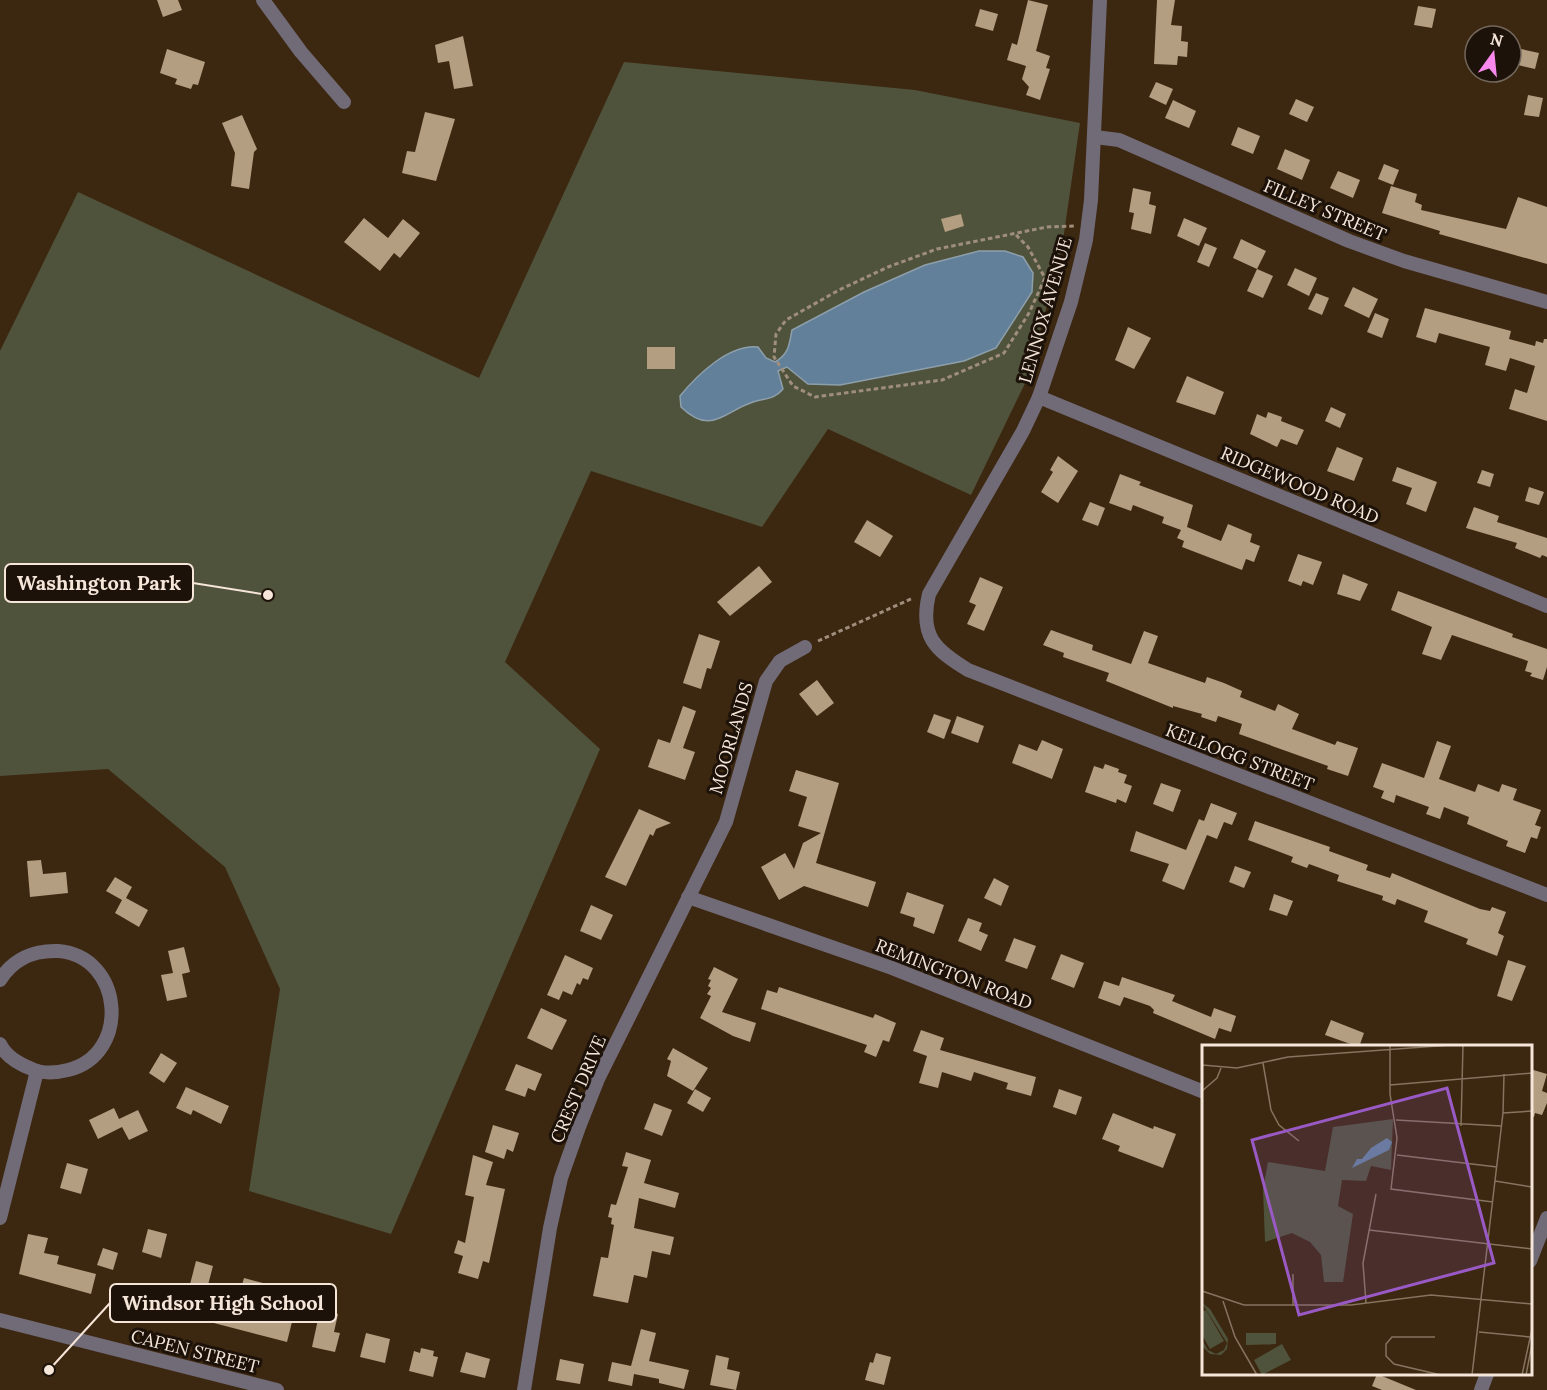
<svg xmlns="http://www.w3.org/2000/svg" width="1547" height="1390" font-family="Lora,serif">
	<rect width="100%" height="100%" fill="#3c2710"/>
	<polygon fill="#50533b" points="624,62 915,90 1080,123 1062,247 1029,375 971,495 828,429 762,527 591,471 505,662 600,749 391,1234 249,1191 280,989 225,867 108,769 0,776 0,351 78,192 479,378"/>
	<path fill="#628099" stroke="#8e9fac" stroke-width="1.5" d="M979 251H1005L1023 257 1033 273 1032 292 996 348 964 361 840 385 808 384 787 367 778 371 783 389C774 400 765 398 753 402 723 412 711 436 681 407L680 396C697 375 729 344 758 347L766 358 775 362C789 354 789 345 792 330L864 292 925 265Z"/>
	<g fill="#b39e81">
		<polygon points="157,0 178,0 182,10 163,17"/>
		<polygon points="1028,0 1048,5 1036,51 1050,56 1046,68 1050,69 1040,100 1026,95 1029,87 1022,79 1026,66 1007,60 1012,43 1017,45"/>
		<polygon points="1157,0 1175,0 1171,25 1182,26 1181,41 1188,42 1187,57 1178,56 1177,65 1154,64"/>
		<polygon points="1418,6 1436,9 1432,28 1414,25"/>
		<polygon points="980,9 998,14 993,31 975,26"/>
		<polygon points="463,36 473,86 454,89 449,61 438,63 435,45"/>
		<polygon points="167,49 205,62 198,85 193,84 191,89 175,84 177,79 160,73"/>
		<polygon points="1521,49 1539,53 1535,69 1518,65"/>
		<polygon points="1156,82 1173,89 1166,105 1149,97"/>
		<polygon points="1528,95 1543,98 1539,117 1524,115"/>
		<polygon points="1296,99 1314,107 1307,122 1289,114"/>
		<polygon points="1173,100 1196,111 1189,128 1165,118"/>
		<polygon points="425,112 455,119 436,181 402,173 407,151 415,152"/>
		<polygon points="242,115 257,149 254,152 249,189 231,186 235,153 222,123"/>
		<polygon points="1238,127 1260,136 1253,154 1231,145"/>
		<polygon points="1285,149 1310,160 1302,180 1277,169"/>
		<polygon points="1384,164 1399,170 1393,185 1378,179"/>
		<polygon points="1338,171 1360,180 1353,198 1330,188"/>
		<polygon points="1391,186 1417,194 1415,202 1422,205 1421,210 1506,229 1518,197 1547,207 1547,264 1439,234 1440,231 1382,213"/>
		<polygon points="1133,188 1151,192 1149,204 1156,206 1151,234 1131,229 1134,213 1129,212"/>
		<polygon points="961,214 964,226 945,232 941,219"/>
		<polygon points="364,218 388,238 403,219 420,233 400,258 394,253 380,271 344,242"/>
		<polygon points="1184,218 1207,228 1199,246 1177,236"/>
		<polygon points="1241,239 1266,251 1257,269 1233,258"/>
		<polygon points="1205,243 1217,248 1209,267 1197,262"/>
		<polygon points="1295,268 1317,278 1309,296 1287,285"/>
		<polygon points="1257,269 1273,276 1263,298 1247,291"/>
		<polygon points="1353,287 1378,299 1369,318 1344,306"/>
		<polygon points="1316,293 1329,298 1322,315 1308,309"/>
		<polygon points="1425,308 1511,331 1509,339 1535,346 1536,341 1543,343 1544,339 1547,339 1547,421 1509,409 1515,389 1527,393 1535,366 1510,358 1506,371 1485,365 1490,347 1439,333 1436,343 1416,337"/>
		<polygon points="1375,313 1389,319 1382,338 1367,332"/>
		<polygon points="1128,327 1151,338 1134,369 1115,360"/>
		<rect x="647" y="347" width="28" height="22"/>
		<polygon points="1187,376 1224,392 1215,415 1176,402"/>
		<polygon points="1331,407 1346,414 1340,428 1325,421"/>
		<polygon points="1268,412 1282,417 1281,421 1304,430 1297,445 1281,439 1277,447 1250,434 1257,414 1266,418"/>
		<polygon points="1337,447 1363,458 1354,481 1327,471"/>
		<polygon points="1058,456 1078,471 1058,503 1041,492 1053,472 1050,470"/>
		<polygon points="1397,467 1437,482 1426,512 1406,504 1412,488 1392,481"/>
		<polygon points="1482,470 1494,474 1490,487 1477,483"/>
		<polygon points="1120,474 1141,482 1139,485 1193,505 1187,527 1221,541 1228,524 1252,534 1250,542 1260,546 1254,562 1246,559 1242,570 1182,547 1184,541 1177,538 1181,530 1162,523 1164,517 1133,505 1131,511 1109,503"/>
		<polygon points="1529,487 1544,492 1539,505 1525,501"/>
		<polygon points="1090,502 1105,508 1098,526 1082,520"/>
		<polygon points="1474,507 1499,516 1497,522 1547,538 1547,557 1542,555 1540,558 1515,548 1517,543 1466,528"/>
		<polygon points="867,520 893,536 880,557 854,542"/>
		<polygon points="1298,554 1322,562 1313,585 1303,581 1301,586 1288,581"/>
		<polygon points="759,566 772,582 730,616 717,602"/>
		<polygon points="1343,574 1368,584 1360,601 1337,594"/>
		<polygon points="980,577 1003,587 984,631 967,624 976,605 969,602"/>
		<polygon points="1398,591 1513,634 1512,637 1547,649 1547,667 1543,680 1530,676 1532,673 1525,671 1528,661 1452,635 1441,660 1422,654 1432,627 1391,610"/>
		<polygon points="1051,630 1093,645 1092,650 1131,664 1144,631 1158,636 1148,663 1205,683 1207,677 1224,683 1242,691 1240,697 1275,711 1278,704 1299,714 1292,729 1335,745 1337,741 1358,748 1348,776 1327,769 1328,766 1239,734 1242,724 1218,716 1216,722 1201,717 1202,714 1173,706 1173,708 1106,681 1109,673 1063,657 1064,653 1043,645"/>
		<polygon points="699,634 720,641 711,669 707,668 701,689 683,683"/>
		<polygon points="817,680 834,703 817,716 799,694"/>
		<polygon points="683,706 696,711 683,748 695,752 685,780 648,767 658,739 670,743"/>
		<polygon points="934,714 951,720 944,739 927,732"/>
		<polygon points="957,716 984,726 978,743 951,733"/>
		<polygon points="1042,740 1063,749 1052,779 1012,763 1019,744 1037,751"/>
		<polygon points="1437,741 1451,746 1439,779 1475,792 1478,784 1499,792 1502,784 1517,789 1513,800 1541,810 1535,825 1541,827 1537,839 1531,837 1525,853 1506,846 1508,841 1467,824 1469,817 1444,807 1440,819 1426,814 1429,807 1396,795 1394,803 1381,798 1384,791 1373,787 1382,763 1424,778"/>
		<polygon points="1105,764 1119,769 1118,772 1127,775 1124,783 1132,786 1126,803 1117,799 1116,803 1085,792 1094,766 1103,769"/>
		<polygon points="796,770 839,783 816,863 876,882 868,907 804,886 779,900 761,867 785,853 794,869 803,843 821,833 798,826 807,797 789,791"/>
		<polygon points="1161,783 1181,790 1173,812 1153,804"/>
		<polygon points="1211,803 1237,813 1232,825 1224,822 1217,839 1207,835 1184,890 1162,881 1169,864 1130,851 1136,831 1186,850 1199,819 1204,821"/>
		<polygon points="639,809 671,823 656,829 653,836 650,834 626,886 605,877"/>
		<polygon points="1255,821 1330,847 1329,851 1368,865 1366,870 1390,878 1392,873 1480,909 1490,911 1492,907 1506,912 1498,933 1504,936 1497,956 1466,944 1468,939 1424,922 1428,911 1397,899 1395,905 1382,900 1383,896 1337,881 1339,875 1309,864 1307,868 1291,862 1293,857 1248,840"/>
		<polygon points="41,860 43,874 66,872 68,893 30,897 27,861"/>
		<polygon points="1235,866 1251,872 1244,888 1229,882"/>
		<polygon points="115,877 132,887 126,898 148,910 139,927 115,913 122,900 106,891"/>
		<polygon points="994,878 1009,886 1001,906 984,898"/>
		<polygon points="907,892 944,905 934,934 913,926 915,918 900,913"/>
		<polygon points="1274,894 1293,901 1287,916 1269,910"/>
		<polygon points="591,905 613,915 601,940 580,931"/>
		<polygon points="968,918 982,923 979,931 988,935 981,951 958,941"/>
		<polygon points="1014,938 1036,946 1027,969 1005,961"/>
		<polygon points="184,947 190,972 182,974 187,997 167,1001 161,975 173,973 168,951"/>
		<polygon points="1061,954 1084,963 1074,988 1051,979"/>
		<polygon points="565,955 593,968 588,980 583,978 580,985 577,983 572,995 563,991 559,1000 547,995"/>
		<polygon points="1508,960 1526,966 1512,1001 1497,996"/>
		<polygon points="714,967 738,979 722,1012 756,1023 750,1042 733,1036 700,1018 711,996 707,994 711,988 708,986 711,980 708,979"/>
		<polygon points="1122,977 1175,995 1172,1001 1211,1017 1214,1008 1236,1016 1231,1032 1219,1028 1215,1039 1153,1013 1154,1010 1150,1006 1124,997 1120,1006 1098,998 1104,981 1119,986"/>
		<polygon points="779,987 873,1018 875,1014 896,1023 889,1042 883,1040 876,1057 864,1052 867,1045 761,1009 767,990 777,993"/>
		<polygon points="541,1008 567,1020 552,1050 527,1038"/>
		<polygon points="1331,1020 1364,1033 1359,1047 1325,1035"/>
		<polygon points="921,1030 944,1038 940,1050 1036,1077 1031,1096 1006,1089 1008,1083 974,1072 971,1081 942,1072 938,1088 919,1083 927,1056 913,1051"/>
		<polygon points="673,1048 708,1068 693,1091 667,1076 671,1061 667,1059"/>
		<polygon points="161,1053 177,1063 164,1083 149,1073"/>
		<polygon points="516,1064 542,1074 535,1091 528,1088 525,1097 505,1090"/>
		<polygon points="1530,1069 1547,1074 1542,1091 1547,1093 1547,1103 1542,1115 1535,1113 1534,1117 1530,1117"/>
		<polygon points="186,1087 229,1106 221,1124 193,1110 191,1115 176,1108"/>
		<polygon points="695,1089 711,1098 703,1112 687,1103"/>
		<polygon points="1059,1089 1082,1097 1076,1115 1053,1107"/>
		<polygon points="654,1103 672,1110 662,1136 644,1129"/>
		<polygon points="114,1108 119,1119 138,1110 148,1131 129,1140 122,1127 98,1139 89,1120"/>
		<polygon points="1113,1113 1153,1129 1154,1126 1176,1134 1163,1168 1118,1151 1120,1146 1102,1139"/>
		<polygon points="493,1125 519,1133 513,1152 507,1149 504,1159 485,1152"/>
		<polygon points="626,1152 651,1160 644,1183 679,1193 675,1208 639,1198 634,1228 674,1237 670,1255 652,1251 647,1278 634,1275 628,1303 593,1296 601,1257 608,1258 614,1225 611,1224 612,1218 608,1217 611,1204 616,1205 628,1167 622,1166"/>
		<polygon points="473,1155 493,1162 486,1185 505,1189 489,1263 483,1261 478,1279 458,1273 463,1256 454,1253 458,1240 465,1243 474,1197 465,1195"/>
		<polygon points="67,1163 88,1169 81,1194 60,1188"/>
		<polygon points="148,1229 167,1234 161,1258 142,1252"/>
		<polygon points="28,1234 48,1238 44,1253 59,1256 57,1264 96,1274 91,1294 19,1274"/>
		<polygon points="103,1248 118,1253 113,1270 97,1265"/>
		<polygon points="196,1261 213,1266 204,1300 235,1309 244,1278 263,1283 254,1312 292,1322 287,1342 164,1310 169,1291 187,1296"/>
		<polygon points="320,1310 338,1314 334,1332 340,1333 335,1352 312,1347"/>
		<polygon points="641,1329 656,1333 649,1361 689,1370 684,1389 659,1383 659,1379 634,1374 632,1386 608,1381 612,1362 631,1366"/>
		<polygon points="366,1333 390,1339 385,1363 360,1357"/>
		<polygon points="421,1348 434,1351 433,1356 438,1357 433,1377 409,1371 414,1351 420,1353"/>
		<polygon points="466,1352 490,1359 485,1378 460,1372"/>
		<polygon points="876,1353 891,1357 884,1385 865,1380 870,1362 873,1363"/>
		<polygon points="716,1355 729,1358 727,1369 740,1372 736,1390 710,1385"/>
		<polygon points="560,1359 584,1364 580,1384 556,1380"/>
		<polygon points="1377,1374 1416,1390 1382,1390 1372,1386"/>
	</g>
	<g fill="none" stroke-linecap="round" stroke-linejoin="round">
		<g stroke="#a08e7d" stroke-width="3" stroke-dasharray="4.5 3" stroke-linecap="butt">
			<polyline points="1016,235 1028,247 1045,278 1029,313 1004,353 942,380 815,397 793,386 774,357 776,334 786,320 839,290 888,267 937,249 1047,227 1074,226"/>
			<polyline points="818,641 913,598"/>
		</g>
		<g stroke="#716b78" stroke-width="14">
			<polyline points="263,0 301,52 344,102"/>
			<path d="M1100 0 1091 200 1086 240 1071 302 1039 397 1023 431 929 594C919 636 935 650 968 670L1547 895"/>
			<polyline points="1095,137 1119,140 1349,241 1404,261 1547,302"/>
			<polyline points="1039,397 1547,606"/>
			<polyline points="688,897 892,968 1204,1092"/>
			<path d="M0 980C13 959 34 950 58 951 124 956 131 1055 68 1070 56 1073 43 1074 32 1069 19 1064 6 1057 0 1044"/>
			<polyline points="0,1218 37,1071"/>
			<polyline points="1530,1261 1547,1218"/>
			<polyline points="0,1320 277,1390"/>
			<polyline points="524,1390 550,1228 561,1178 579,1127 598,1079 726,822 766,681 780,661 805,647"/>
			<polyline points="1481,1390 1487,1374"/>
		</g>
	</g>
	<g text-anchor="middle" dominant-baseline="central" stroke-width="6" stroke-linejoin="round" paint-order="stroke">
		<g font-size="18" fill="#f5e6d9" stroke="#1c1209">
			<text transform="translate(1325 210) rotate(23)">FILLEY STREET</text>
			<text transform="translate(1045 310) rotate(-74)">LENNOX AVENUE</text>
			<text transform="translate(1300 485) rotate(23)">RIDGEWOOD ROAD</text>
			<text transform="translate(731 738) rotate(-74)">MOORLANDS</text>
			<text transform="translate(1240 757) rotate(21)">KELLOGG STREET</text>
			<text transform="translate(954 974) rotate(21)">REMINGTON ROAD</text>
			<text transform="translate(578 1089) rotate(-67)">CREST DRIVE</text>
			<text transform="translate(195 1351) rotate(14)">CAPEN STREET</text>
		</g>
	</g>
	<g transform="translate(1202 1045)">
		<rect width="330" height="330" fill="#3c2710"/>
		<path d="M191 74 189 125 169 121 164 136 140 135 136 161 151 169 141 237H122L119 210 108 197 90 188 63 197 61 144 66 117 123 126 131 82ZM0 258 8 264 26 294 25 304 19 310 8 309 0 301V295L6 305 14 309 22 305 25 298ZM4 265 22 296 8 304 0 290V267ZM44 288H74V299L44 300ZM80 299 89 315 60 330 52 315Z" fill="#50533b"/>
		<path d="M185 93 190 97 187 105 150 123 155 114H160L169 103Z" fill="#628099"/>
		<path fill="none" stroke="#867360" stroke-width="1.5" d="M188 0V49L195 93 189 144 291 157M61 18 69 65 77 80 97 96M0 20 35 23 86 12 249 0M188 40 330 28M0 46 15 33 19 23M301 68 330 66M194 75 299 81M259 81 261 0M195 110 295 122M293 136 330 142M167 185 330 204M91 229V261M0 246 42 260H149L229 250 330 259M21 256 33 292 55 330M164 258 161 218 174 149M277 287 328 292M233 292H190L184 299V311L192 319 239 330M270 330 301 68 302 29M320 330 330 284M324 330 330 299"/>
		<path fill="#9a5ac6" fill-opacity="0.15" stroke="#9a5ac6" stroke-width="3" d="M245 43 292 218 97 270 50 95Z"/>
		<rect width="330" height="330" fill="none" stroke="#f5e6d9" stroke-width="3"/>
	</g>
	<path fill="none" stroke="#f5e6d9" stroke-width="2" d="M268 595L193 583M49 1370L110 1303"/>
	<g fill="#f5e6d9" stroke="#1c1209" stroke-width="2">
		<circle cx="268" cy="595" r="6"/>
		<circle cx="49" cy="1370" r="6"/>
	</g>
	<g fill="#1c1209" stroke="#f5e6d9" stroke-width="2">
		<rect x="5" y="564" width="188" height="38" rx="6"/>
		<rect x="110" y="1284" width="226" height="38" rx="6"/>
	</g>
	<g font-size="20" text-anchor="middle" font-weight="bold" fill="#f5e6d9">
		<text x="99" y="590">Washington Park</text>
		<text x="223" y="1310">Windsor High School</text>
	</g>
	<g transform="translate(1493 54) rotate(15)"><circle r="28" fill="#1c1209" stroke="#73675c" stroke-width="1.5"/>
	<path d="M0-4.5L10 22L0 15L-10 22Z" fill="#f888eb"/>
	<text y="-9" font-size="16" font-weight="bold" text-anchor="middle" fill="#f5e6d9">N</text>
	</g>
</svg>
